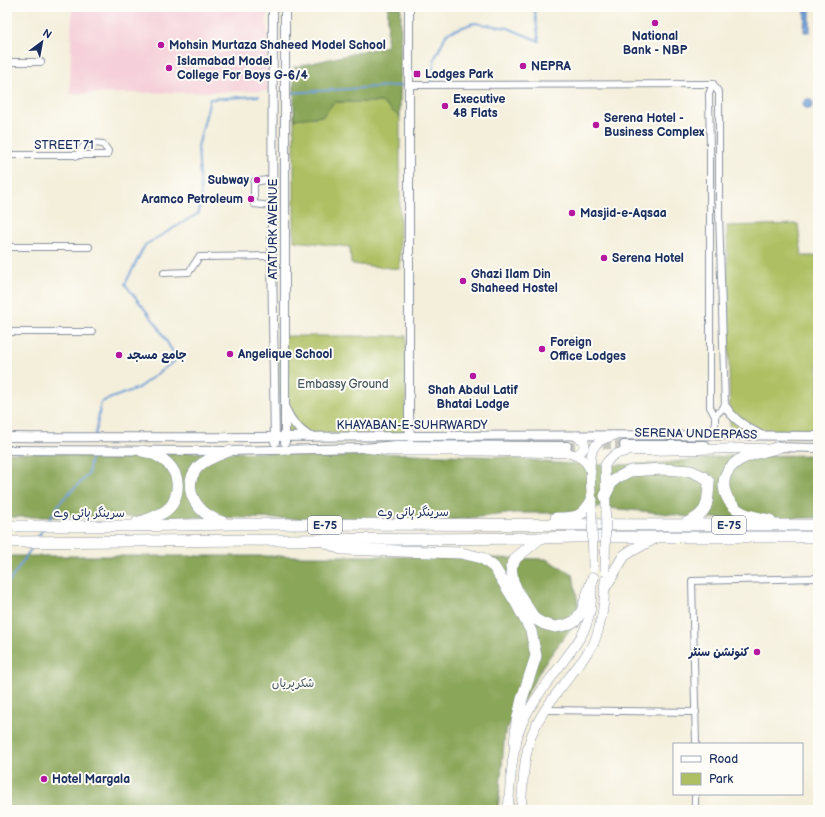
<svg xmlns="http://www.w3.org/2000/svg" width="825" height="817" font-family="'Balsamiq Sans','Playpen Sans Arabic',sans-serif">
	<rect width="100%" height="100%" fill="#fdfcf7"/>
	<filter id="ink" filterUnits="userSpaceOnUse"><feTurbulence type="fractalNoise" baseFrequency=".025" numOctaves="2"/><feDisplacementMap in="SourceGraphic" scale="8" xChannelSelector="R" yChannelSelector="G"/><feConvolveMatrix kernelMatrix="1 2 1 2 8 2 1 2 1" color-interpolation-filters="sRGB"/></filter>
	<filter id="wash" filterUnits="userSpaceOnUse"><feTurbulence type="fractalNoise" baseFrequency=".012" numOctaves="4" result="noise"/><feDisplacementMap in="SourceGraphic" scale="16" xChannelSelector="R" yChannelSelector="G"/><feGaussianBlur stdDeviation="0.9" result="paint"/><feColorMatrix in="noise" values="0 0 0 0 0 0 0 0 0 0 0 0 0 0 0 0 0 1.4 0 .05"/><feComposite in="paint" operator="in"/></filter>
	<g filter="url(#wash)">
		<rect width="100%" height="100%" fill="#f4efdb"/>
		<polygon fill="#f5cfd9" points="72,7 267,7 268,91 70,94"/>
		<g fill="#adbf62" stroke="#647760">
			<polygon points="334,102 381,102 400,117 400,269 351,264 350,247 294,241 294,119 323,116"/>
			<polygon points="798,224 802,256 818,256 818,430 730,430 727,226"/>
			<polygon points="279,336 406,336 406,434 280,433"/>
		</g>
		<g fill="#8aa658" stroke="#526a5b">
			<polygon points="388,7 401,7 400,117 381,102 334,102 323,116 294,119 294,67 387,46"/>
			<polygon points="346,452 509,457 554,463 605,465 654,464 727,456 818,455 818,518 695,518 661,513 598,507 571,513 515,513 452,520 300,519 203,517 7,517 7,453"/>
			<polygon points="7,556 374,556 546,559 573,574 580,616 544,664 505,732 498,810 7,810"/>
		</g>
		<g fill="#6c9dd6" stroke="#44669a">
			<polygon points="805,7 810,7 810,32 804,32"/>
			<circle cx="808" cy="104" r="5"/>
		</g>
		<g fill="none" stroke-linecap="round" stroke-linejoin="round">
			<g stroke="#6c9dd6" stroke-width="2">
				<polyline points="430,84 435,58 447,33 474,23 508,28 539,41 534,7"/>
				<polyline points="288,93 407,85"/>
				<polyline points="95,436 101,402 138,388 177,359 157,325 125,284 145,245 199,213 201,196 198,147 210,99 259,96"/>
				<polyline points="48,522 61,501 88,475 92,452"/>
				<polyline points="38,537 43,529"/>
				<polyline points="7,585 33,546"/>
			</g>
		</g>
	</g>
	<g filter="url(#ink)">
		<g fill="none" stroke-linecap="round" stroke-linejoin="round">
			<polyline stroke="#c9c9c2" stroke-width="8" stroke-dasharray="8 4" stroke-linecap="butt" points="567,446 624,445"/>
			<defs>
				<g id="street">
					<polyline points="7,62 41,62"/>
					<polyline points="713,84 709,94 710,150 710,407 715,416 715,434"/>
					<polyline points="713,84 719,93 719,213 725,406 715,416"/>
					<polyline points="409,85 713,84"/>
					<path d="M7 155H107L108 151 103 144C88 142 84 143 77 156"/>
					<polyline points="272,206 254,204 254,182 273,179"/>
					<polyline points="7,247 89,247"/>
					<polyline points="164,273 189,272 199,257 272,256"/>
					<polyline points="7,332 92,332"/>
					<polyline points="546,710 696,712"/>
					<polyline points="696,744 692,581 818,578"/>
					<polyline points="695,810 695,794"/>
				</g>
				<g id="secondary">
					<polyline points="273,7 272,256 275,442"/>
					<polyline points="285,7 285,442"/>
					<polyline points="409,7 409,415 410,437"/>
					<path d="M725 406C733 419 745 427 759 434"/>
					<path d="M286 410C291 422 299 430 310 437"/>
					<path d="M7 437C277 439 548 433 818 436"/>
					<polyline points="624,445 705,445"/>
					<polyline points="775,447 818,448"/>
					<polyline points="7,450 229,451 364,448 396,445 567,446"/>
				</g>
				<g id="primary">
					<path d="M576 436 584 441C586 448 582 452 576 455"/>
					<path d="M364 448 390 451H484L567 453C580 455 587 461 591 472"/>
					<path d="M592 506C591 494 588 459 593 449 596 442 605 438 613 436"/>
					<path d="M606 510 605 465C612 454 617 453 629 451L763 448"/>
					<path d="M508 810C511 779 511 745 525 717 536 695 554 675 568 655 575 646 582 637 586 626 591 614 592 601 592 587"/>
					<path d="M521 810C523 785 523 758 532 734 546 700 575 674 594 643 602 623 605 602 605 580"/>
				</g>
				<g id="highway">
					<path d="M605 496 612 482 617 478 630 471 662 469 691 471 704 477 709 482C708 504 708 514 686 523"/>
					<path d="M556 518C575 518 582 518 592 500"/>
					<path d="M770 520C761 518 751 517 743 513 725 504 716 480 733 465 744 454 765 452 779 447"/>
					<path d="M223 522C199 516 179 489 198 467 206 459 219 455 229 451"/>
					<path d="M137 523C148 519 162 516 170 507 175 502 176 496 177 490 180 468 161 454 142 451"/>
					<polyline points="7,526 131,526 232,524 818,525"/>
					<polyline points="540,538 516,558 511,567 513,581 519,594 535,619 544,624 555,627 566,625 575,621 582,611 593,578"/>
					<polyline points="323,541 341,549 461,553 482,558 494,567 515,601 531,631 536,656 522,699 517,721 515,746"/>
					<polyline points="7,542 540,538 575,537 818,537"/>
					<polyline points="605,587 624,556 631,551 655,538"/>
				</g>
			</defs>
			<use href="#street" stroke="#888f9c" stroke-width="8"/>
			<use href="#secondary" stroke="#888f9c" stroke-width="10"/>
			<use href="#primary" stroke="#888f9c" stroke-width="10"/>
			<use href="#highway" stroke="#888f9c" stroke-width="12"/>
			<use href="#street" stroke="#fff" stroke-width="6"/>
			<use href="#secondary" stroke="#fff" stroke-width="8"/>
			<use href="#primary" stroke="#fff" stroke-width="9"/>
			<use href="#highway" stroke="#fff" stroke-width="11"/>
			<defs>
				<g id="primary-bridge">
					<polyline points="592,511 593,568"/>
					<polyline points="605,571 606,510"/>
				</g>
			</defs>
			<use href="#primary-bridge" stroke="#888f9c" stroke-width="10" stroke-linecap="butt"/>
			<use href="#primary-bridge" stroke="#fff" stroke-width="9"/>
		</g>
	</g>
	<g fill="#b5179e" stroke="#fdfcf7" stroke-width="1.5">
		<circle cx="655" cy="23" r="4"/>
		<circle cx="161" cy="45" r="4"/>
		<circle cx="523" cy="66" r="4"/>
		<circle cx="169" cy="68" r="4"/>
		<rect x="413" y="70" width="8" height="8" rx="2"/>
		<circle cx="445" cy="106" r="4"/>
		<circle cx="596" cy="125" r="4"/>
		<circle cx="257" cy="180" r="4"/>
		<circle cx="251" cy="199" r="4"/>
		<circle cx="572" cy="213" r="4"/>
		<circle cx="604" cy="258" r="4"/>
		<circle cx="463" cy="281" r="4"/>
		<circle cx="542" cy="349" r="4"/>
		<circle cx="230" cy="354" r="4"/>
		<circle cx="119" cy="355" r="4"/>
		<circle cx="473" cy="376" r="4"/>
		<circle cx="757" cy="652" r="4"/>
		<circle cx="44" cy="779" r="4"/>
	</g>
	<g text-anchor="middle" dominant-baseline="central" stroke-width="4" stroke-linejoin="round" paint-order="stroke">
		<g fill="#fdfcf7" stroke="#5f6c8c" stroke-width="1">
			<rect x="308" y="516" width="34" height="18" rx="3"/>
			<rect x="712" y="516" width="34" height="18" rx="3"/>
		</g>
		<g font-size="11" font-weight="bold" fill="#1b2f5e">
			<text x="325" y="525">E-75</text>
			<text x="729" y="525">E-75</text>
		</g>
		<g font-size="12" font-weight="bold" fill="#1b2f5e" stroke="#fdfcf7" text-anchor="start">
			<text x="655" y="36" text-anchor="middle">National<tspan x="655" dy="14">Bank - NBP</tspan></text>
			<text x="169" y="45">Mohsin Murtaza Shaheed Model School</text>
			<text x="177" y="61">Islamabad Model<tspan x="177" dy="14">College For Boys G-6/4</tspan></text>
			<text x="531" y="66">NEPRA</text>
			<text x="425" y="74">Lodges Park</text>
			<text x="453" y="99">Executive<tspan x="453" dy="14">48 Flats</tspan></text>
			<text x="604" y="118">Serena Hotel -<tspan x="604" dy="14">Business Complex</tspan></text>
			<text x="249" y="180" text-anchor="end">Subway</text>
			<text x="243" y="199" text-anchor="end">Aramco Petroleum</text>
			<text x="580" y="213">Masjid-e-Aqsaa</text>
			<text x="612" y="258">Serena Hotel</text>
			<text x="471" y="274">Ghazi Ilam Din<tspan x="471" dy="14">Shaheed Hostel</tspan></text>
			<text x="550" y="342">Foreign<tspan x="550" dy="14">Office Lodges</tspan></text>
			<text x="238" y="354">Angelique School</text>
			<text x="127" y="355">جامع مسجد</text>
			<text x="473" y="390" text-anchor="middle">Shah Abdul Latif<tspan x="473" dy="14">Bhatai Lodge</tspan></text>
			<text x="749" y="652" text-anchor="end">کنونشن سنٹر</text>
			<text x="52" y="779">Hotel Margala</text>
		</g>
		<g font-size="12" fill="#1b2f5e" stroke="#fdfcf7">
			<text x="64" y="145">STREET 71</text>
			<text transform="translate(273 229) rotate(-90)">ATATURK AVENUE</text>
			<text x="412" y="425">KHAYABAN-E-SUHRWARDY</text>
			<text transform="translate(696 434) rotate(1)">SERENA UNDERPASS</text>
			<text x="413" y="512">سرینگر ہائی وے</text>
			<text x="89" y="513">سرینگر ہائی وے</text>
		</g>
		<g font-size="12" fill="#475a5f" stroke="#fdfcf7">
			<text x="343" y="384">Embassy Ground</text>
			<text x="293" y="683">شکرپریاں</text>
		</g>
	</g>
	<rect width="825" height="817" fill="none" stroke="#fdfcf7" stroke-width="24"/>
	<rect x="673" y="743" width="130" height="52" fill="#fdfcf7" stroke="#a3aaba"/>
	<rect x="681" y="756" width="20" height="6" fill="#ffffff" stroke="#a3aaba"/>
	<text x="709" y="763" font-size="12" fill="#1b2f5e">Road</text>
	<rect x="681" y="773" width="20" height="12" fill="#adbf62" stroke="#a3aaba"/>
	<text x="709" y="783" font-size="12" fill="#1b2f5e">Park</text>
	<g transform="translate(42 42) rotate(32)" stroke="#fdfcf7" stroke-width="3" paint-order="stroke">
	<path d="M0-3L7 15L0 10L-7 15Z" fill="#1b2f5e"/>
	<text y="-6" font-size="11" font-weight="bold" text-anchor="middle" fill="#1b2f5e">N</text>
	</g>
</svg>
